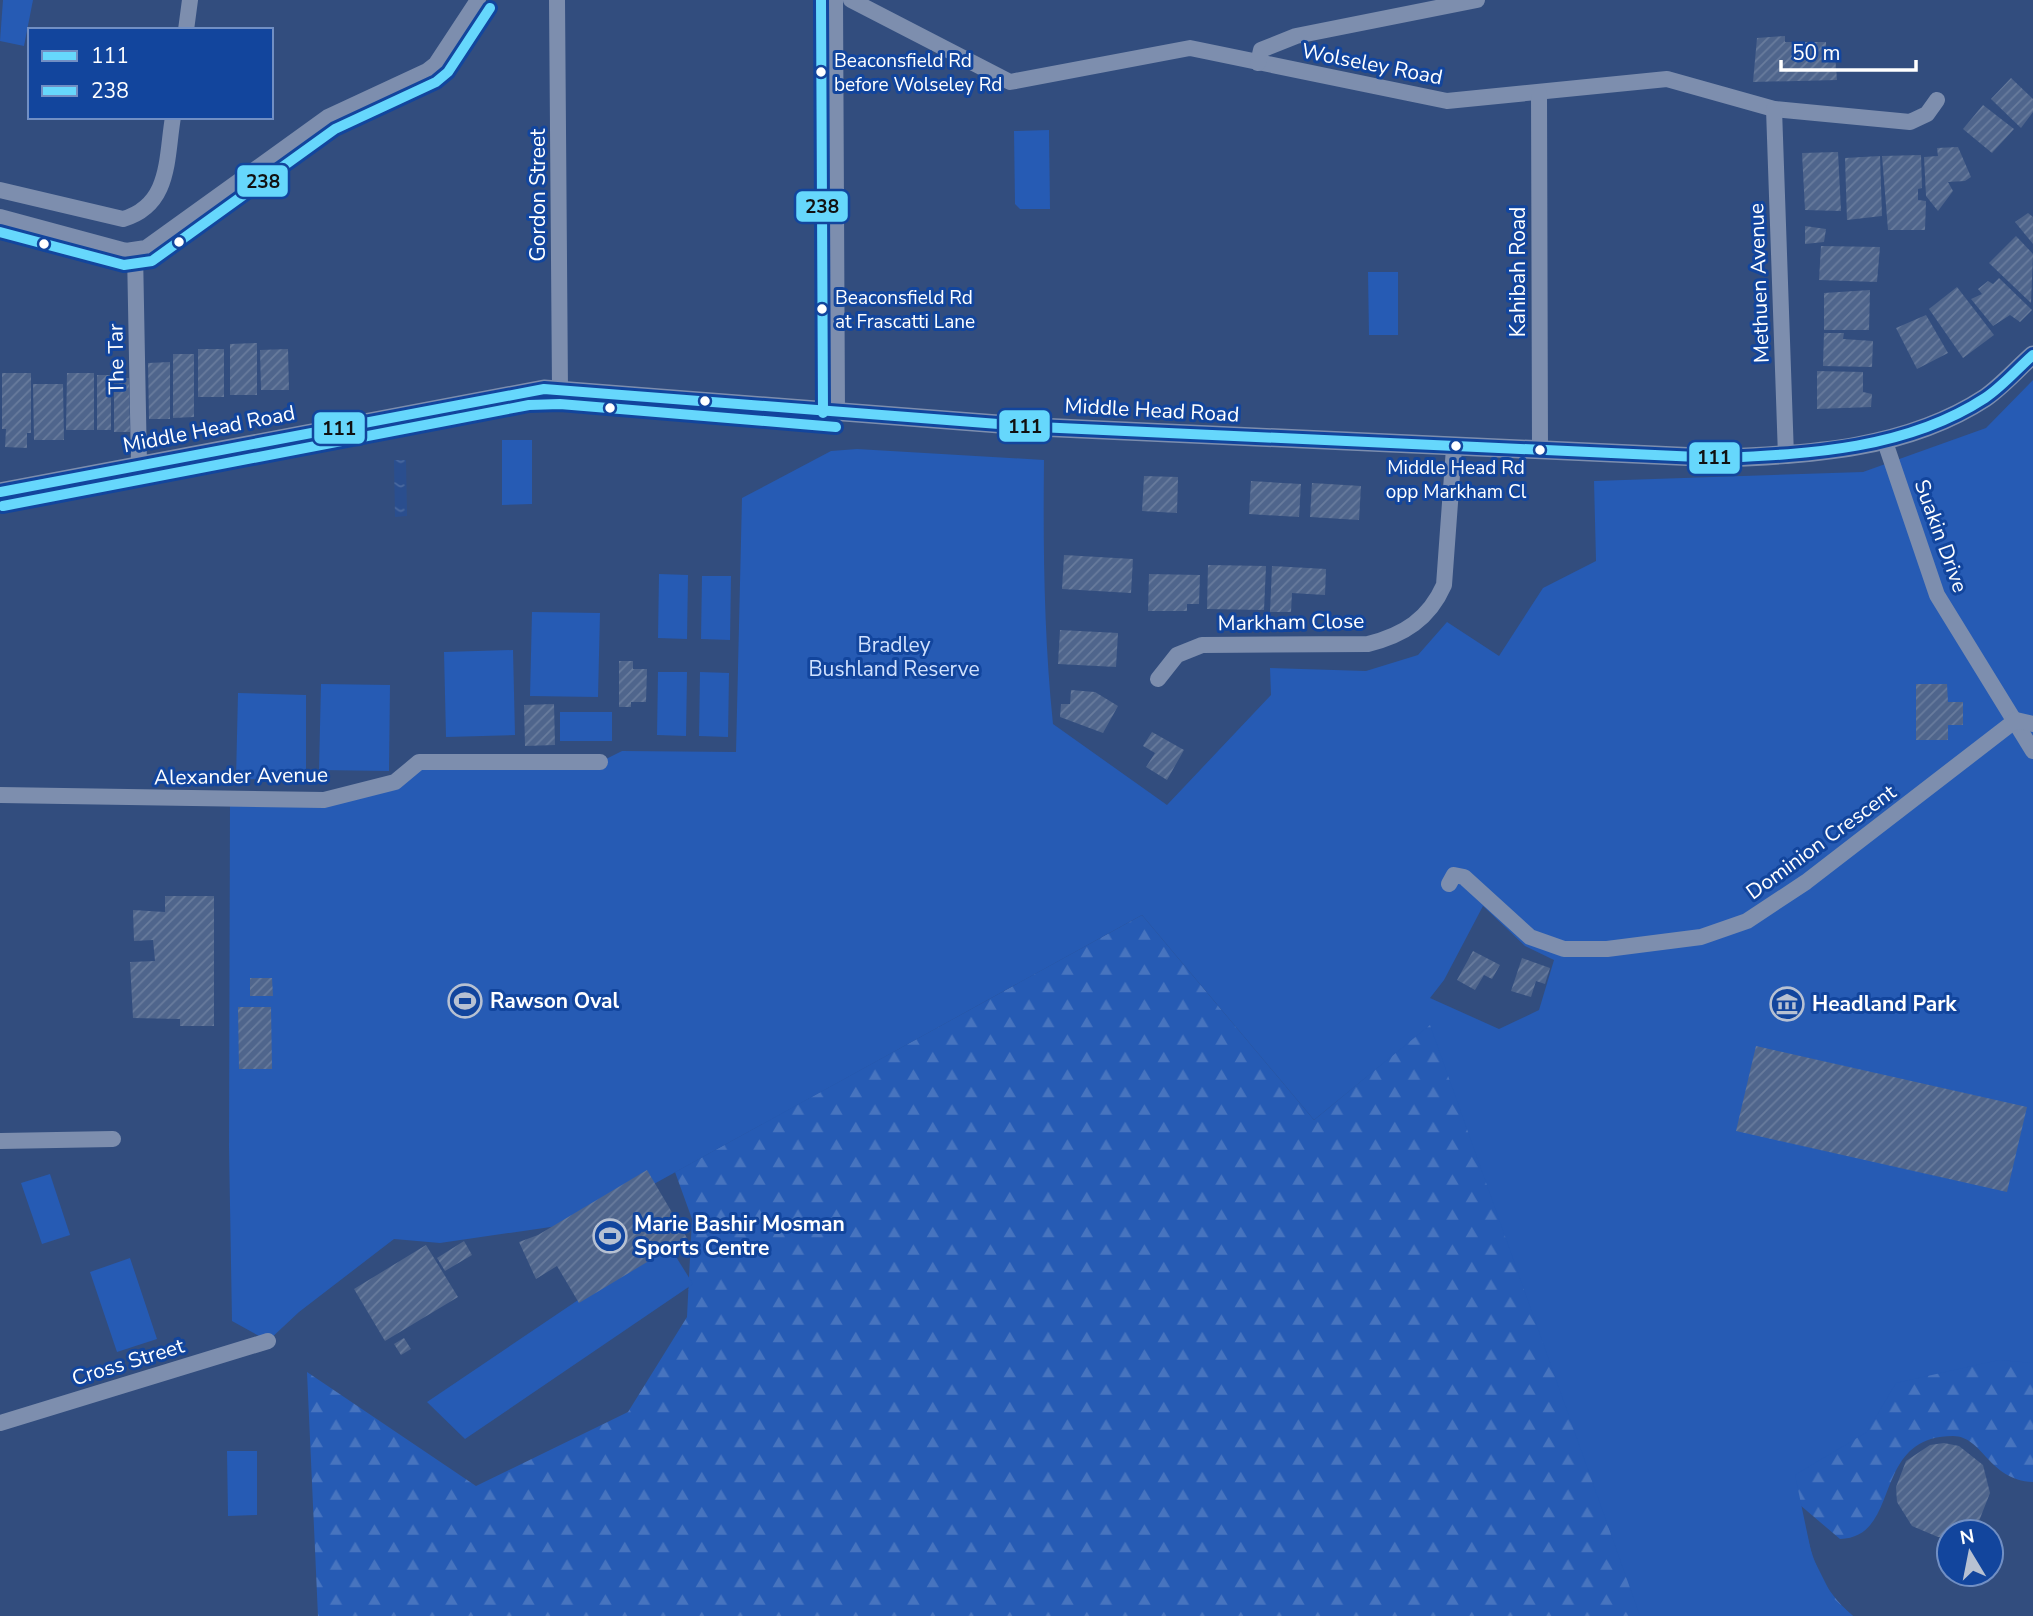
<svg xmlns="http://www.w3.org/2000/svg" width="2033" height="1616" font-family="'Nunito Sans',sans-serif">
	<defs>
		<pattern id="forest-firs" width="22" height="20" patternUnits="userSpaceOnUse" patternTransform="scale(1.75)"><rect width="22" height="20" fill="#265bb4"/><path d="M5 1l3.5 6h-7zM16 11l3.5 6h-7z" fill="#4774bf"/></pattern>
		<pattern id="water-ripples" width="26" height="14" patternUnits="userSpaceOnUse" patternTransform="scale(1.75)"><rect width="26" height="14" fill="#2a4e8e"/><path d="M2 4q2-2 4 0t4 0M15 11q2-2 4 0t4 0" fill="none" stroke="#4a699f"/></pattern>
		<pattern id="building-hatch" width="6" height="6" patternUnits="userSpaceOnUse" patternTransform="scale(1.75)"><rect width="6" height="6" fill="#4f658c"/><path d="M-1 1l2-2M0 6l6-6M5 7l2-2" fill="none" stroke="#697c9d"/></pattern>
	</defs>
	<rect width="100%" height="100%" fill="#324d7e"/>
	<path fill="url(#forest-firs)" d="M1142 915 1314 1120 1430 1024 1493 1033 2033 938V1482C1988 1480 1983 1436 1953 1436 1870 1436 1903 1537 1840 1539L1800 1505C1811 1552 1815 1583 1853 1616H318L307 1372 476 1486 628 1412 687 1317 692 1219 675 1172Z"/>
	<g fill="#265bb4" fill-rule="evenodd">
		<polygon points="3,0 33,0 24,46 0,41"/>
		<polygon points="1049,130 1050,209 1020,209 1015,204 1014,131"/>
		<polygon points="1368,272 1398,272 1398,335 1369,335"/>
		<path d="M2033 380V1363L1999 1360 1896 1383 1867 1432 1795 1475 1812 1556 1833 1598 1853 1616H1640L1430 1025 1314 1120 1142 915 585 1222 440 1243 394 1239 299 1312 268 1341 232 1321 229 1148 230 800H324L395 782 419 762H600L622 751 736 752 742 498 831 451 857 449 1044 460C1043 548 1044 636 1053 724L1167 805 1271 695 1270 668 1366 671 1418 655 1447 622 1499 656 1543 588 1596 561 1594 481 1863 472 1986 428ZM1483 906 1525 946 1554 960 1539 1010 1499 1029 1430 998 1444 980Z"/>
		<polygon points="502,440 532,440 532,504 502,505"/>
		<polygon points="659,574 688,575 687,639 658,638"/>
		<polygon points="702,576 731,576 730,640 701,639"/>
		<polygon points="532,612 600,613 598,697 530,696"/>
		<polygon points="513,650 515,735 446,737 444,652"/>
		<polygon points="658,672 687,672 686,736 657,735"/>
		<polygon points="700,672 729,673 728,737 699,736"/>
		<polygon points="321,684 390,685 389,771 319,770"/>
		<polygon points="238,693 306,695 306,780 236,779"/>
		<rect x="560" y="712" width="52" height="29"/>
		<polygon points="50,1174 70,1235 42,1244 21,1183"/>
		<polygon points="668,1244 693,1284 465,1439 427,1402 587,1294"/>
		<polygon points="130,1258 157,1339 117,1352 90,1272"/>
		<polygon points="227,1451 257,1451 257,1515 228,1516"/>
	</g>
	<polygon fill="url(#water-ripples)" points="394,460 406,460 407,516 395,517"/>
	<g fill="url(#building-hatch)">
		<polygon points="1785,36 1785,42 1826,42 1826,56 1835,56 1837,80 1753,82 1757,38"/>
		<polygon points="2011,78 2033,99 2033,112 2021,128 1991,99"/>
		<polygon points="1983,105 2014,129 1992,153 1963,129"/>
		<polygon points="1958,147 1971,177 1965,181 1948,182 1953,191 1938,211 1926,196 1924,157 1938,156 1937,148"/>
		<polygon points="1838,152 1841,211 1805,210 1802,153"/>
		<polygon points="1921,155 1922,188 1918,189 1918,200 1926,201 1925,230 1888,230 1882,156"/>
		<polygon points="1880,156 1882,216 1847,220 1845,158"/>
		<polygon points="2028,213 2033,217 2033,244 2015,222"/>
		<polygon points="1805,226 1826,229 1824,242 1805,244"/>
		<polygon points="2016,236 2033,254 2031,303 1989,263"/>
		<polygon points="1821,246 1880,247 1877,282 1819,280"/>
		<polygon points="1999,278 2032,310 2020,322 2010,315 1993,326 1971,299 1982,294 1978,289 1988,281 1993,284"/>
		<polygon points="1957,287 1994,335 1963,358 1929,309"/>
		<polygon points="1870,290 1869,330 1824,330 1824,293"/>
		<polygon points="1926,315 1948,353 1917,369 1896,328"/>
		<polygon points="1824,333 1844,333 1843,339 1873,341 1872,367 1823,366"/>
		<polygon points="257,343 257,395 230,395 230,344"/>
		<rect x="198" y="349" width="26" height="48"/>
		<polygon points="288,349 289,390 261,390 260,350"/>
		<polygon points="173,354 194,354 194,417 173,418"/>
		<polygon points="170,362 170,419 149,419 148,363"/>
		<polygon points="1817,371 1863,372 1863,392 1872,394 1871,407 1817,409"/>
		<polygon points="2,373 31,373 31,433 27,433 27,448 5,447 6,429 2,429"/>
		<polygon points="67,373 94,373 94,430 66,430"/>
		<rect x="97" y="375" width="14" height="55"/>
		<polygon points="114,378 129,378 130,432 114,432"/>
		<polygon points="33,384 63,384 64,440 34,440"/>
		<polygon points="1144,476 1178,477 1177,513 1142,511"/>
		<polygon points="1251,481 1301,484 1299,517 1249,514"/>
		<polygon points="1312,483 1361,486 1359,520 1310,517"/>
		<polygon points="1064,555 1133,559 1131,593 1062,589"/>
		<polygon points="1208,565 1266,566 1264,610 1207,609"/>
		<polygon points="1272,566 1326,569 1325,595 1292,593 1291,612 1270,612"/>
		<polygon points="1149,574 1200,575 1199,604 1187,604 1187,611 1148,611"/>
		<polygon points="1060,630 1118,633 1116,667 1058,664"/>
		<polygon points="619,661 633,661 633,669 647,669 646,702 631,702 631,707 619,707"/>
		<polygon points="1916,684 1947,684 1948,702 1963,702 1963,725 1948,725 1948,740 1916,740"/>
		<polygon points="1071,690 1095,692 1118,706 1103,733 1060,717 1061,704 1070,704"/>
		<polygon points="554,704 555,745 525,746 524,705"/>
		<polygon points="1152,732 1184,750 1167,780 1146,767 1155,753 1143,746"/>
		<polygon points="165,896 214,896 214,1026 180,1026 180,1019 133,1018 130,962 155,961 153,940 134,941 133,910 165,912"/>
		<polygon points="1473,951 1500,965 1492,979 1484,975 1475,990 1457,980"/>
		<polygon points="1522,958 1550,968 1545,984 1536,981 1531,997 1511,991"/>
		<polygon points="250,978 272,978 273,996 250,996"/>
		<polygon points="238,1007 271,1007 272,1069 239,1069"/>
		<polygon points="1756,1046 2027,1107 2007,1192 1736,1131"/>
		<polygon points="647,1170 687,1238 579,1303 557,1266 536,1279 519,1242 538,1235"/>
		<polygon points="464,1241 472,1255 445,1271 437,1258"/>
		<polygon points="426,1245 458,1297 385,1341 354,1289"/>
		<polygon points="404,1338 411,1349 401,1355 394,1344"/>
		<polygon points="1944,1443 1959,1446 1983,1465 1990,1493 1979,1521 1965,1532 1949,1532 1949,1537 1938,1537 1912,1526 1897,1502 1896,1487 1906,1461 1930,1445"/>
	</g>
	<g fill="none" stroke-linecap="round" stroke-linejoin="round">
		<g stroke="#7d8eae" stroke-width="16">
			<polyline points="557,0 560,390"/>
			<polyline points="835,0 837,413"/>
			<polyline points="851,0 1010,82 1190,48 1447,101 1667,79 1774,109 1910,122 1927,114 1937,100"/>
			<polyline points="186,30 190,0"/>
			<polyline points="1258,63 1261,50 1296,36 1477,0"/>
			<polyline points="1539,93 1540,451"/>
			<polyline points="1774,109 1786,456"/>
			<path d="M0 190 123 219C171 205 166 158 173 117"/>
			<polyline points="0,217 126,251 146,248 328,117 427,71 436,64 478,0"/>
			<polyline points="135,252 139,465"/>
			<polyline points="1884,439 1937,595 2033,751"/>
			<path d="M1158 679 1177 655 1202 645 1368 644C1404 635 1429 619 1444 585L1454 448"/>
			<polyline points="0,795 324,800 395,782 419,762 600,762"/>
			<polyline points="1449,884 1454,875 1464,877 1530,937 1564,949 1607,949 1701,937 1747,921 1806,882 2016,720 2033,724"/>
			<polyline points="0,1141 113,1139"/>
			<polyline points="0,1423 268,1341"/>
		</g>
		<path stroke="#7d8eae" stroke-width="19" d="M0 492 544 389 1038 427 1720 458C1810 455 1907 449 1985 398 2002 386 2017 369 2033 355"/>
		<defs>
			<path id="bus-1" d="M0 492 544 389 1038 427 1720 458C1810 454 1907 449 1985 398 2003 386 2017 369 2033 355"/>
			<g id="bus-2">
				<polyline points="821,0 823,413"/>
				<polyline points="0,232 124,265 152,261 335,129 436,82 448,72 490,8"/>
				<polyline points="3,506 529,405 560,404 836,427"/>
			</g>
		</defs>
		<use href="#bus-1" stroke="#12459d" stroke-width="16"/>
		<use href="#bus-2" stroke="#12459d" stroke-width="16"/>
		<use href="#bus-1" stroke="#66d7fc" stroke-width="10"/>
		<use href="#bus-2" stroke="#66d7fc" stroke-width="10"/>
	</g>
	<defs>
		<symbol id="stadium-ring" viewBox="-11 -11 22 22"><circle r="9.5" fill="#12459d" stroke="#b7c1d2" stroke-width="1.5"/><path d="M0-5a6.5 5 0 1 0 0 10a6.5 5 0 1 0 0-10ZM-3.5-1.8h7v3.6h-7Z" fill="#b7c1d2"/></symbol>
		<symbol id="museum-ring" viewBox="-11 -11 22 22"><circle r="9.5" fill="#12459d" stroke="#b7c1d2" stroke-width="1.5"/><path d="M0-6L6-3V-2H-6V-3ZM-5-1h2V3h-2ZM-1-1h2V3h-2ZM3-1h2V3H3ZM-6 4H6V6H-6Z" fill="#b7c1d2"/></symbol>
	</defs>
	<g fill-rule="evenodd">
		<use href="#stadium-ring" x="446" y="982" width="38" height="38"/>
		<use href="#museum-ring" x="1768" y="985" width="38" height="38"/>
		<use href="#stadium-ring" x="591" y="1217" width="38" height="38"/>
	</g>
	<g fill="#fff" stroke="#12459d" stroke-width="2.5">
		<circle cx="821" cy="72" r="6"/>
		<circle cx="179" cy="242" r="6"/>
		<circle cx="44" cy="244" r="6"/>
		<circle cx="822" cy="309" r="6"/>
		<circle cx="705" cy="401" r="6"/>
		<circle cx="610" cy="408" r="6"/>
		<circle cx="1456" cy="446" r="6"/>
		<circle cx="1540" cy="450" r="6"/>
	</g>
	<g text-anchor="middle" dominant-baseline="central" stroke-width="6" stroke-linejoin="round" paint-order="stroke">
		<g font-size="19" fill="#fff" stroke="#12459d" text-anchor="start">
			<text x="834" y="61">Beaconsfield Rd<tspan x="834" dy="24">before Wolseley Rd</tspan></text>
			<text x="835" y="298">Beaconsfield Rd<tspan x="835" dy="24">at Frascatti Lane</tspan></text>
			<text x="1456" y="468" text-anchor="middle">Middle Head Rd<tspan x="1456" dy="24">opp Markham Cl</tspan></text>
		</g>
		<g font-size="21" fill="#fff" stroke="#12459d">
			<text transform="translate(1372 64) rotate(11)">Wolseley Road</text>
			<text transform="translate(538 195) rotate(-90)">Gordon Street</text>
			<text transform="translate(1518 272) rotate(-90)">Kahibah Road</text>
			<text transform="translate(1759 283) rotate(-92)">Methuen Avenue</text>
			<text transform="translate(116 359) rotate(-91)">The Tar</text>
			<text transform="translate(1152 410) rotate(3)">Middle Head Road</text>
			<text transform="translate(209 429) rotate(-11)">Middle Head Road</text>
			<text transform="translate(1941 536) rotate(70)">Suakin Drive</text>
			<text transform="translate(1291 622) rotate(-1)">Markham Close</text>
			<text transform="translate(241 776) rotate(-1)">Alexander Avenue</text>
			<text transform="translate(1821 842) rotate(-36)">Dominion Crescent</text>
			<text transform="translate(128 1362) rotate(-17)">Cross Street</text>
		</g>
		<g font-size="21" fill="#d0e1fe" stroke="#12459d">
			<text x="894" y="645">Bradley<tspan x="894" dy="24">Bushland Reserve</tspan></text>
		</g>
		<g font-size="21" font-weight="bold" fill="#fff" stroke="#12459d" text-anchor="start">
			<text x="490" y="1001">Rawson Oval</text>
			<text x="1812" y="1004">Headland Park</text>
			<text x="634" y="1224">Marie Bashir Mosman<tspan x="634" dy="24">Sports Centre</tspan></text>
		</g>
	</g>
	<g stroke="#12459d" stroke-width="2.5">
		<rect x="236" y="164" width="53" height="34" rx="7" fill="#66d7fc"/>
		<rect x="795" y="190" width="54" height="33" rx="7" fill="#66d7fc"/>
		<rect x="998" y="409" width="53" height="34" rx="7" fill="#66d7fc"/>
		<rect x="313" y="411" width="53" height="34" rx="7" fill="#66d7fc"/>
		<rect x="1688" y="441" width="53" height="34" rx="7" fill="#66d7fc"/>
	</g>
	<g font-size="19" text-anchor="middle" font-weight="bold" fill="#111">
		<text x="263" y="188">238</text>
		<text x="822" y="213">238</text>
		<text x="1025" y="433">111</text>
		<text x="339" y="435">111</text>
		<text x="1714" y="464">111</text>
	</g>
	<rect x="28" y="28" width="245" height="91" fill="#12459d" stroke="#718fc4" stroke-width="2"/>
	<rect x="42" y="51" width="35" height="10" fill="#66d7fc" stroke="#718fc4" stroke-width="2"/>
	<text x="91" y="63" font-size="21" fill="#ffffff">111</text>
	<rect x="42" y="86" width="35" height="10" fill="#66d7fc" stroke="#718fc4" stroke-width="2"/>
	<text x="91" y="98" font-size="21" fill="#ffffff">238</text>
	<g transform="translate(1970 1553) rotate(350)"><circle r="33" fill="#12459d" stroke="#718fc4" stroke-width="2"/>
	<path d="M0-5L12 26L0 18L-12 26Z" fill="#b7c1d2"/>
	<text y="-10" font-size="19" font-weight="bold" text-anchor="middle" fill="#ffffff">N</text>
	</g>
	<path d="M1781 60v10h135v-10" fill="none" stroke="#ffffff" stroke-width="3.5"/>
	<text x="1792" y="60" font-size="21" fill="#ffffff" stroke="#12459d" stroke-width="5" paint-order="stroke">50 m</text>
</svg>
